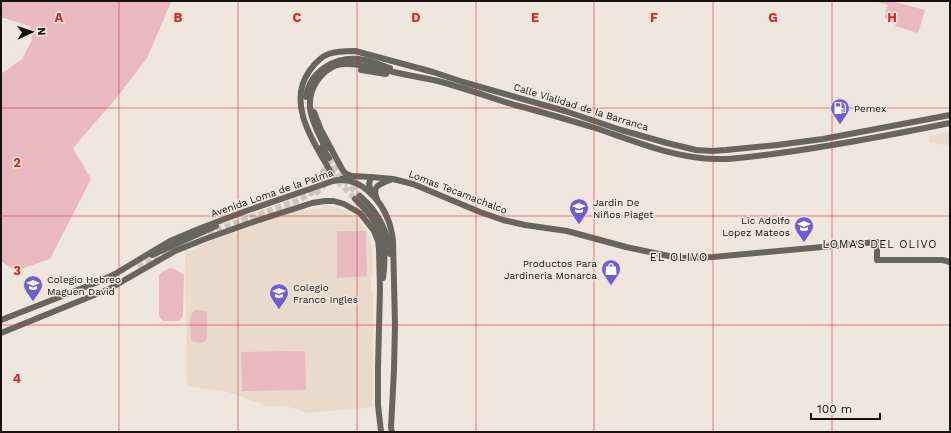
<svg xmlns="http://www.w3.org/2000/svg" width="951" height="433" font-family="'Work Sans',sans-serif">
	<rect width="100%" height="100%" fill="#efe6dd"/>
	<g fill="#e9dacb">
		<polygon points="950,132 950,145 930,143 929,136"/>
		<polygon points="324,205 337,207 351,215 360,222 367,231 372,246 373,274 371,276 371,291 373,293 373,407 308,413 286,406 267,406 228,392 187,386 185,254 186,250 196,251 198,246 246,228 305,208 309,211 316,207 318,209 322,209"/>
	</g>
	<g fill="#e8babf">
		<polygon points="1,1 172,1 168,9 147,58 118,96 73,148 91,179 50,259 15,271 1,261 1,74 22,59 32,40 30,26 4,18 1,18"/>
		<polygon points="878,1 891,1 925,10 918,33 895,26 897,22 884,18 888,5 878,2"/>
		<polygon points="337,231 366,231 367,276 337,278"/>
		<polygon points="170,268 175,269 184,275 183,316 179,321 163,321 159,316 159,275 162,272"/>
		<path d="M195 310 206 311 207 314V339C204 344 198 343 193 342L191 339C191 330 187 315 195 310Z"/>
		<polygon points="305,351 306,390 242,391 241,352"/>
	</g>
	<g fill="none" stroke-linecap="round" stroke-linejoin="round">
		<g stroke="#cec6be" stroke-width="6" stroke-dasharray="6 3" stroke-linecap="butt">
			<polyline points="329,158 338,174 360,196"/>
			<polyline points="332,174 336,179 355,199"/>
			<path d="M315 193C325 188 328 180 326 169"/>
			<polyline points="208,233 299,200 313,192 318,187 322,180 327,162"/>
			<polyline points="138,267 187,242"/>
		</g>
		<g stroke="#67655c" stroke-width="6">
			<polyline points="361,70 386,74"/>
			<path d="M306 97C310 71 334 57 359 59 370 60 380 65 390 68"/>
			<polyline points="314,112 321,130 342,169 345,173 351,176"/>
			<polyline points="322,147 329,158"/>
			<path d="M326 149C315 126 301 105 317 81 322 74 329 68 337 65 353 61 382 70 398 73 411 76 425 78 438 81 464 88 489 97 515 105 542 112 569 120 595 128 628 139 660 152 693 157 720 162 747 157 773 154 833 146 891 135 950 123"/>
			<path d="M332 174C315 144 285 104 310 70 323 52 333 51 355 51L433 72 463 82 565 111 621 130 667 143 696 150 712 151 726 150 777 145 823 139 950 115"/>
			<polyline points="371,177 369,184 372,194"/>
			<polyline points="341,179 351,176 371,177 393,179 413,184 480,212 503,220 525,225 567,231 626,247 678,258 713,257 877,242 877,260 943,260 950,262"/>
			<path d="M360 196C377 211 388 231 390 254"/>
			<path d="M355 199C381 223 388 244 383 278"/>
			<path d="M377 199C371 186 380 184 390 180"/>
			<polyline points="152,255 216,226"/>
			<path d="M1 320 98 282 115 274 170 241 201 228 246 211 333 181C359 175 381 199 389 222 391 228 392 234 393 240L395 324 394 370 391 428 392 432"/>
			<polyline points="1,333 109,289 175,251 205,239 250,223 312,203 325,201 334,201 344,204 360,213 374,231 378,241 379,249 380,289 378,368 378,405 381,432"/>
		</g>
	</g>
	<path fill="none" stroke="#d62828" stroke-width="1" stroke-opacity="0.55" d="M119 1V432M238 1V432M357 1V432M476 1V432M594 1V432M713 1V432M832 1V432M1 108H950M1 216H950M1 325H950"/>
	<defs>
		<symbol id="fuel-pin" viewBox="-11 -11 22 30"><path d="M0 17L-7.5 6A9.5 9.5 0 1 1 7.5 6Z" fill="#6f5cd6" stroke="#efe6dd"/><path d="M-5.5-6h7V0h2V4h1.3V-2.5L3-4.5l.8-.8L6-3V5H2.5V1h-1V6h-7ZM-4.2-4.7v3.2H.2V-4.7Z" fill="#fff"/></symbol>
		<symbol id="school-pin" viewBox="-11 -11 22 30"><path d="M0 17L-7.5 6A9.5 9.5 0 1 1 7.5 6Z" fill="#6f5cd6" stroke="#efe6dd"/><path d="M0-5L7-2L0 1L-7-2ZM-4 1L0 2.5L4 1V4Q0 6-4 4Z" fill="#fff"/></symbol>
		<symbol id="shop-pin" viewBox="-11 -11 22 30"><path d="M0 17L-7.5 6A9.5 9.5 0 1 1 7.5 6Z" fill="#6f5cd6" stroke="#efe6dd"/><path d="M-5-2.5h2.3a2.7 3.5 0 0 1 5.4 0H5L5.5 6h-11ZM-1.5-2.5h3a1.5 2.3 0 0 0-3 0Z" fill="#fff"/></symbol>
	</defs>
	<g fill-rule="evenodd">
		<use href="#fuel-pin" x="829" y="97" width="22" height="30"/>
		<use href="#school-pin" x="568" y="197" width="22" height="30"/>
		<use href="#school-pin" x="793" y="215" width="22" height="30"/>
		<use href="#shop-pin" x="600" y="258" width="22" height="30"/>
		<use href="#school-pin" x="22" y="274" width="22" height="30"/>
		<use href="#school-pin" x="268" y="282" width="22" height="30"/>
	</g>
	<g text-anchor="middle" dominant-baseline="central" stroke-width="3" stroke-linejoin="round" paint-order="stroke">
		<g font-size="10" fill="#161310" stroke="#efe6dd">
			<text transform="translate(581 107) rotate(17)">Calle Vialidad de la Barranca</text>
			<text transform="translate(458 192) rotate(21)">Lomas Tecamachalco</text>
			<text transform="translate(272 193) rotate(-19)">Avenida Loma de la Palma</text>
		</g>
		<g font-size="10" fill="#161310" stroke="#efe6dd" text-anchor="start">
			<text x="854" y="108">Pemex</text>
			<text x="593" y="202">Jardin De<tspan x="593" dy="12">Niños Piaget</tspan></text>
			<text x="790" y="220" text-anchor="end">Lic Adolfo<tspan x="790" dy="12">Lopez Mateos</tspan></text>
			<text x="597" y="263" text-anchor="end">Productos Para<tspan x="597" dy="12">Jardineria Monarca</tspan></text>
			<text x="47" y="279">Colegio Hebreo<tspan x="47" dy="12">Maguen David</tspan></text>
			<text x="293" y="287">Colegio<tspan x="293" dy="12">Franco Ingles</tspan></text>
		</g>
		<g font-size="11" letter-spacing="1" fill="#161310" stroke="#efe6dd">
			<text x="880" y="244">LOMAS DEL OLIVO</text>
			<text x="679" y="257">EL OLIVO</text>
		</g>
	</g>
	<g font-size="13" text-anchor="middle" font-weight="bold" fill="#d62828" stroke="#efe6dd" stroke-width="3" stroke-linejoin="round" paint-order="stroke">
		<text x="59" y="22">A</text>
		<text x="178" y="22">B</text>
		<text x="297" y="22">C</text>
		<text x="416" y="22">D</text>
		<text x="535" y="22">E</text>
		<text x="654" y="22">F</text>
		<text x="773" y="22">G</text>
		<text x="892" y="22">H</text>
		<text x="17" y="167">2</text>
		<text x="17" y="275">3</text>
		<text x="17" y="383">4</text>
	</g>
	<rect width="951" height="433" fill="none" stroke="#161310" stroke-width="4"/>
	<g transform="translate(32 32) rotate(87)" stroke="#efe6dd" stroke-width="3" paint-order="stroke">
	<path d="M0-3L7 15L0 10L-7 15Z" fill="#161310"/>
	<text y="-6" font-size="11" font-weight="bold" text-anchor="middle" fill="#161310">N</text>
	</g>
	<path d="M811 413v6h69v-6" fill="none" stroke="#161310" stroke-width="2"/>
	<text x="817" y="413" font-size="12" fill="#161310" stroke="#efe6dd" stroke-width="3" paint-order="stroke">100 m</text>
</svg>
